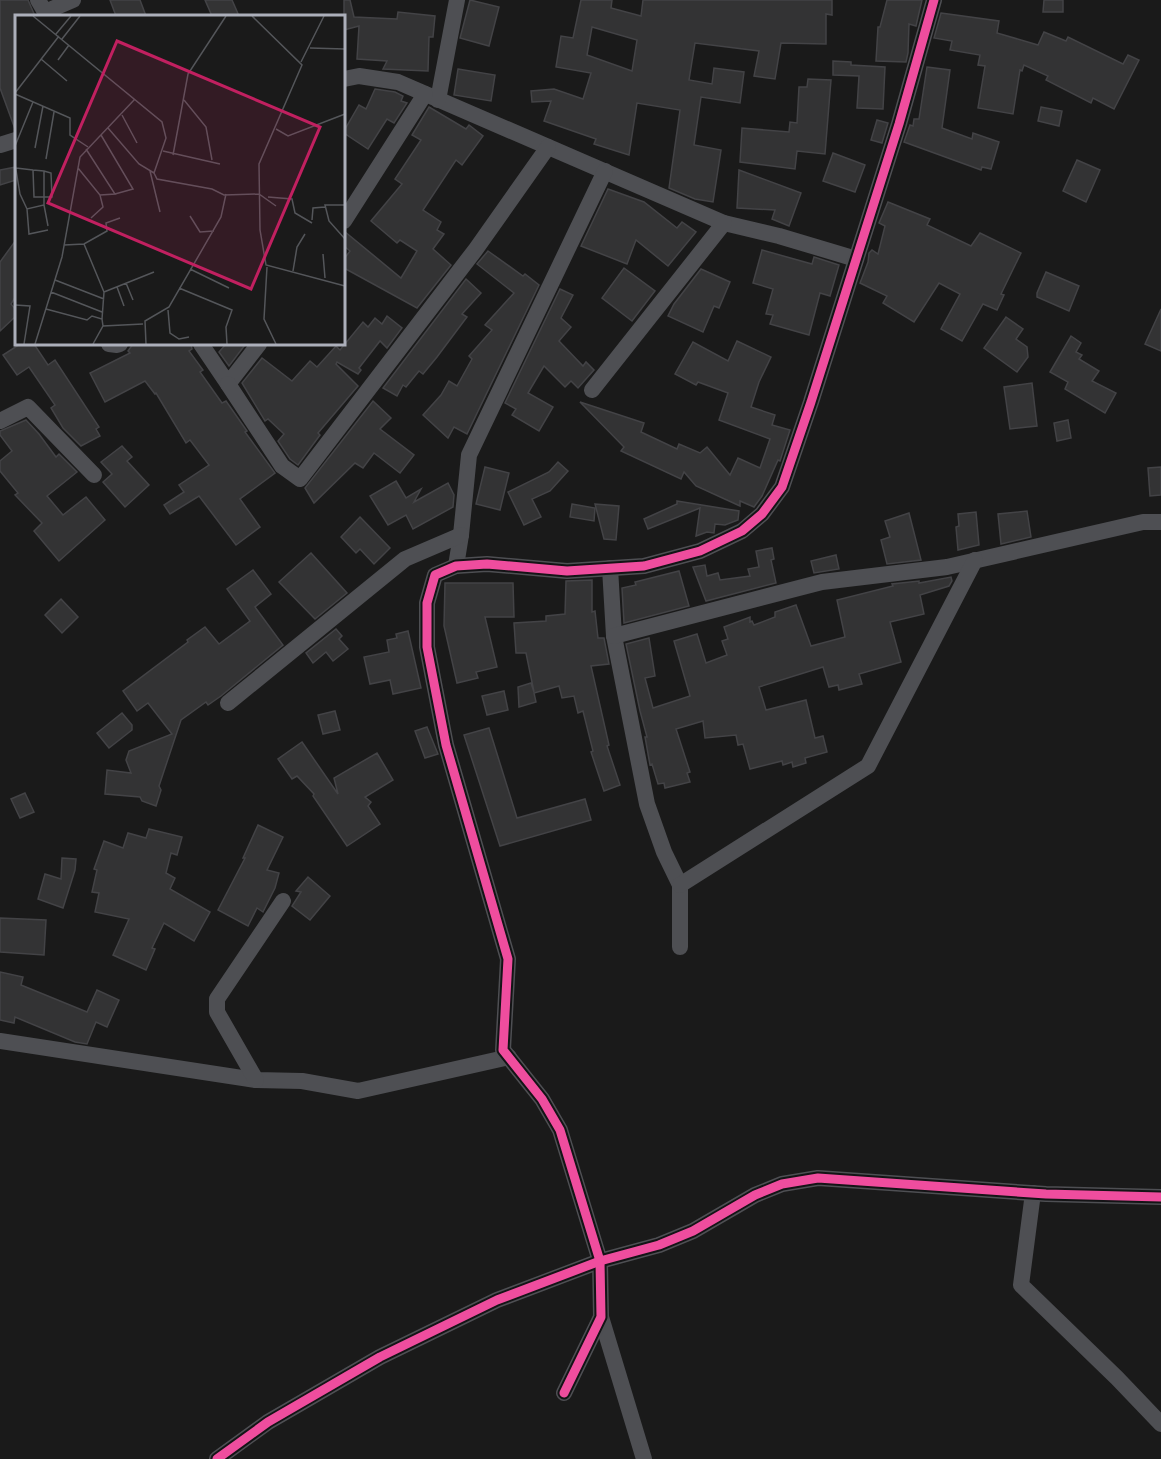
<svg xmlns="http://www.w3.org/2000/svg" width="1161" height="1459" font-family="'Roboto Condensed',sans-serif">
	<rect width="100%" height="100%" fill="#1a1a1a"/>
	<g fill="#333334" stroke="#434346" stroke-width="1.5" fill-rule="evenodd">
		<polygon points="0,0 28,0 35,16 16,16 15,129 0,88"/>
		<polygon points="110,0 140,0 146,16 116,16"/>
		<polygon points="205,0 232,0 239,16 212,16"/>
		<polygon points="344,0 350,0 354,17 397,19 398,12 435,16 433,37 429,37 428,71 383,69 387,61 357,59 359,26 344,30"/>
		<polygon points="470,0 499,7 489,46 460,38"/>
		<path d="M581 0H612L611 8 641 16 643 0H832V15L826 14V44L781 43 775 79 754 76 759 51 695 43 689 80 712 84 714 68 744 72 740 103 701 97 694 145 721 150 713 202 695 199 669 188 680 110 637 103 629 155 594 144 596 139 544 121 551 101 532 102 531 91 554 89 583 99 591 73 556 67 561 36 573 38ZM592 27 637 40 632 71 587 55Z"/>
		<polygon points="887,0 922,0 916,26 909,24 908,53 906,62 876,61 878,27 880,27"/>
		<polygon points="1044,0 1063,0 1063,12 1043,12"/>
		<polygon points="941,13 999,21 997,33 1038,45 1044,32 1066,41 1068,37 1123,64 1128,55 1139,60 1114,109 1093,98 1091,103 1046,80 1048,76 1024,65 1022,71 1020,70 1013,114 978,108 985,66 978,65 980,55 950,50 952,41 934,38"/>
		<polygon points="833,61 851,62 851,65 885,67 883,109 857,108 859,76 833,75"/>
		<polygon points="927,67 950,70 942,128 972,139 973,133 999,142 991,169 982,167 981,170 904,142 910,125 913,126 914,119 919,119"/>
		<polygon points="458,69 495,75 491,101 454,95"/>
		<polygon points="808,79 831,80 825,154 797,151 795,169 740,162 742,128 789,132 790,122 797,123 799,87 807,87"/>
		<polygon points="375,89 395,92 403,96 401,101 407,103 394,123 387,119 368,149 344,133 344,131 359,105 366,109"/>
		<polygon points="429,107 466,129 469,125 483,136 462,165 456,160 423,210 441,222 437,230 444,234 433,249 451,265 417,308 344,268 344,259 350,251 344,246 344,231 401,278 417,251 400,240 397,243 371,221 402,184 395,179 421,140 412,135"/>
		<polygon points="1041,107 1062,111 1059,126 1038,121"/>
		<polygon points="877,120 888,123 882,143 871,140"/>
		<polygon points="833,153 865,165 855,192 823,181"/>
		<polygon points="1077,160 1100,170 1086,202 1063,191"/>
		<polygon points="16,167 16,180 0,185 0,170"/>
		<polygon points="739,170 801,193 789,226 772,219 775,210 737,208"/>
		<polygon points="608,189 644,202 677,228 682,222 696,232 668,266 636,240 627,264 581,246"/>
		<polygon points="888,202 930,219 927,225 971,246 980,233 1021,253 1001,294 1004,295 997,310 983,304 962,341 941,329 960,294 939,283 914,322 883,303 887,296 860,283 868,262 869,253 872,250 878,254 885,226 879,223"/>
		<polygon points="16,240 16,296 11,304 16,310 16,316 0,331 0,262"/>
		<polygon points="762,250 812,264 814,257 839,265 830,296 820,293 809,335 770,324 773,315 766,314 773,289 753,283"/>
		<polygon points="488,251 523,276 525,274 539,285 467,434 454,427 448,438 423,415 441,395 449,381 457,386 472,359 469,356 492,330 485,325 514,293 477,264"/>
		<polygon points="624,268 655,291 632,321 602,298"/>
		<polygon points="701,269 730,282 719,308 714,306 703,332 668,316 674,304"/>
		<polygon points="1046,272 1079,286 1069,311 1037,297 1037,293"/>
		<polygon points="466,279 481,293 462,314 467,317 437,357 423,374 419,371 406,387 403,385 397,396 383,388"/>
		<polygon points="560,289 573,295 561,318 571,327 559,341 583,366 586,362 594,370 578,388 571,381 565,387 544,366 528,393 553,407 539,431 512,415 516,409 505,403"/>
		<polygon points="1161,309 1161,351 1145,344"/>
		<polygon points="387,316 402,328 387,348 380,341 359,368 361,370 358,374 337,362 336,364 358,386 318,433 320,435 298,465 290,459 278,441 284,434 268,419 265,421 242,383 262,358 292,381 310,361 317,367 336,346 340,350 363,322 368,327 375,318 382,324"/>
		<polygon points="1006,317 1023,329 1016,339 1027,347 1028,357 1017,372 984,348"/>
		<polygon points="1071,336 1081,343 1076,352 1082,355 1079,359 1099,371 1092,381 1116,393 1105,413 1065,389 1068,382 1050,372"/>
		<polygon points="737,341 771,357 759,382 751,407 775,415 772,425 790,430 780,461 778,460 762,496 754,507 740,501 740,506 696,486 684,472 681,479 621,451 624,447 580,402 644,423 641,432 677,449 679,444 700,453 707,447 730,475 738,458 760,468 770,439 719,420 728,393 698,382 696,385 675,374 693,342 728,361"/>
		<polygon points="20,344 34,344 48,365 55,360 99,427 96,429 100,436 81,446 63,428 51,408 55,405 29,367 17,375 3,355"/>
		<polygon points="133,344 191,344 192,349 189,351 203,370 200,372 222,403 226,401 247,431 245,432 275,473 240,499 260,527 236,545 199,496 170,514 164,505 184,492 179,485 209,465 190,440 186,443 156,393 155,394 145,381 105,402 90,373 130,353 128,351"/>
		<polygon points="226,344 245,345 229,366 219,352"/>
		<polygon points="1032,383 1037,426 1010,429 1004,387"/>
		<polygon points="373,401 391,418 380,429 414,455 400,473 374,453 363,468 355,463 314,503 305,488"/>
		<polygon points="26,420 39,434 56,457 59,454 77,472 47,496 63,515 86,497 105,520 59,561 34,531 42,523 15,495 18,493 0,471 0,461 12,451 0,435 0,431"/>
		<polygon points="1068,420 1071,438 1057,441 1054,423"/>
		<polygon points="122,446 132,457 127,461 149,485 125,507 103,482 112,474 101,462"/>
		<polygon points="558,462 568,471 550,491 532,499 541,517 524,525 508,492 549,472"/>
		<polygon points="485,467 509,473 500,510 476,504"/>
		<polygon points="1161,467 1161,495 1150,496 1148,468"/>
		<polygon points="396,481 406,498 421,489 414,502 448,483 454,495 453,507 413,529 406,515 388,525 370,496"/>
		<polygon points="677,501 739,511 738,520 725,525 715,524 714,533 707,532 696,536 700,508 648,529 644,519 677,504"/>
		<polygon points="572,504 595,508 594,521 570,517"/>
		<polygon points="595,504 619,506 616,540 604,539"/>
		<polygon points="1027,511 1031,537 1001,544 998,514"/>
		<polygon points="976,512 979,545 958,550 956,527 959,526 958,514"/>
		<polygon points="909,513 921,560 887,564 881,540 890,537 885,521"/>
		<polygon points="360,517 390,548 374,564 360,549 356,553 341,537"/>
		<polygon points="772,548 774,559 771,560 776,583 706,601 693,567 705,565 707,576 718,573 720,580 750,576 748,569 759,567 756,551"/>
		<polygon points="311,553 347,593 315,619 279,582"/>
		<polygon points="836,555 839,569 814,573 811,561"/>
		<polygon points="253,570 271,594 255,607 283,645 221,696 208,705 206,702 181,720 159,786 161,790 156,806 142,801 140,797 105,794 107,770 131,773 126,760 129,751 172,734 148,703 137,711 123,691 188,642 187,640 205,627 219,644 250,621 227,589"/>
		<polygon points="679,571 689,606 624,623 622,588 636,585 635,582"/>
		<polygon points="951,577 952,581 949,586 920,595 924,614 890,622 901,662 859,674 862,684 839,690 838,685 829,687 823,667 759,687 766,710 806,700 815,738 823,736 827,752 805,758 806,763 793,767 792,762 783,765 782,761 750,769 743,744 738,745 736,735 705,738 703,721 676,729 690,772 687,773 690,782 665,788 664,783 658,784 652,764 650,765 645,737 647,737 640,711 626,644 649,638 655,676 645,678 653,708 690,696 674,641 697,634 706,663 727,655 722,641 728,639 724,627 750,617 750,622 752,621 754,625 775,617 775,612 796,605 811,646 845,637 837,600 893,586 892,584 919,581 919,583"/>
		<polygon points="592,580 592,612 595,611 598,638 604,638 609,664 591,666 609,745 607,746 620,785 604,791 591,752 593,751 583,711 578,713 574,696 562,698 559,686 534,693 536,702 519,707 518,687 531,683 534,692 526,653 516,653 514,623 546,621 546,616 565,614 566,581"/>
		<polygon points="445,583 513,583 514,617 485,617 497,667 476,672 478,678 457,683 444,626"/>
		<polygon points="61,599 78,617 62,633 45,615"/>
		<polygon points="336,629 342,636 339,639 348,649 333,661 326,652 313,663 306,653"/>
		<polygon points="408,631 421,688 393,694 390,680 370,684 364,657 389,652 387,640 397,638 396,634"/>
		<polygon points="504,691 508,710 487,715 482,696"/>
		<polygon points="335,711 340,730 323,734 318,715"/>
		<polygon points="122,713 132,725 132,730 109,748 97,733"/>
		<polygon points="427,727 438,754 425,758 415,731"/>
		<polygon points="489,728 517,818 585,799 591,820 500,846 464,735"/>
		<polygon points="302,742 338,794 334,778 377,753 393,780 365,797 371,802 368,806 380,824 347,846 313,796 314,794 297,776 292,779 278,759"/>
		<polygon points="25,793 34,812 20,818 11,799"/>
		<polygon points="258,825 283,837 267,870 279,873 275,888 263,912 257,908 248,926 218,910 245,858 243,858"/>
		<polygon points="149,829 182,837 177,855 171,853 166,873 175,878 170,889 210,912 194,941 164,923 152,948 155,949 146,970 113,955 129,919 95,912 99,893 92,892 97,870 94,869 104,841 123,848 128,833 146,838"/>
		<polygon points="62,858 76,859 75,870 63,908 38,899 45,874 61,879"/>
		<polygon points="308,877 330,896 310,920 292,906 301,892 296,891"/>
		<polygon points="0,918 46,920 44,955 0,952"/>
		<polygon points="0,972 23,977 21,985 87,1012 97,990 119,1000 107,1027 96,1022 87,1044 75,1042 15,1017 14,1023 0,1020"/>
	</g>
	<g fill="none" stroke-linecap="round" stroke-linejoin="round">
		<g stroke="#4e4f53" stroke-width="16">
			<polyline points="38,0 45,12 73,0"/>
			<polyline points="344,79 359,76 398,82 724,223 779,236 856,259"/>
			<polyline points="438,100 457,0"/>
			<polyline points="0,145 16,140"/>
			<polyline points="344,221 425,94"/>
			<polyline points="109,344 117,345 120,344"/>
			<polyline points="201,344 228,384 259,344"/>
			<polyline points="228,384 282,466 300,479 476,249 548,147"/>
			<polyline points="592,390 724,223"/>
			<polyline points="0,421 28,407 94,475"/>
			<polyline points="456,566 461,535 469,455 605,171"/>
			<polyline points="610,568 614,636 647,804 664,852 680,885 680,947"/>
			<polyline points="614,636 822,582 947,567 1143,522 1161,522"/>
			<polyline points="228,703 405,559 461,535"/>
			<polyline points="680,885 868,766 975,560"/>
			<polyline points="0,1041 256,1080 302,1081 358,1091 509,1057"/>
			<polyline points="256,1080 217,1012 217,999 283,901"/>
			<polyline points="1033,1193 1021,1285 1117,1378 1161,1424"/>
			<polyline points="601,1317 644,1459"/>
			<polyline points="564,1393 601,1317 600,1261 560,1130 542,1099 503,1050 508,959 446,745 427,647 427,603 435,575 456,566 487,564 567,571 644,566 700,551 742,531 762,514 782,487 811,402 899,124 934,0"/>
			<polyline points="217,1459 268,1422 380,1357 497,1300 600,1261 659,1245 693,1231 755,1195 782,1184 818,1178 1046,1194 1161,1197"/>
		</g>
		<defs>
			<g id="cycleway">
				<polyline points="564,1393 601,1317 600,1261 560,1130 542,1099 503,1050 508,959 446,745 427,647 427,603 435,575 456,566 487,564 567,571 644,566 700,551 742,531 762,514 782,487 811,402 899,124 934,0"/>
				<polyline points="217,1459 268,1422 380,1357 497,1300 600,1261 659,1245 693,1231 755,1195 782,1184 818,1178 1046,1194 1161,1197"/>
			</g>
		</defs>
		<use href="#cycleway" stroke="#141416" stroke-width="13"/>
		<use href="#cycleway" stroke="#ef4d9e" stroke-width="9"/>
	</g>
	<g transform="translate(15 15)">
		<rect width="330" height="330" fill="#1a1a1a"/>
		<path fill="none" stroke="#54565a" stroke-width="1.5" d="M18 1 147 107 151 123 139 158 142 164 197 174 209 180 244 179 261 191M237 1 287 50 244 149 245 215 251 250 330 271M41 19 56 1M47 24 65 1M295 33 330 34M26 44 52 66M43 45 54 30M286 47 309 1M0 78 44 21M0 79 55 103V120L73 132M169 85 191 112 197 145M107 100 122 128M93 113 124 149 139 158M261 114 273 121 330 99M86 120 118 174 100 179M0 131 18 87M20 133 28 91M71 134 100 179 85 180M148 136 205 149M158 140 173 59 211 1M31 144 39 97M0 149 5 179 12 194 29 190V156M1 153 18 155 29 156 36 158 37 182H19L18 155M63 153 85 180 88 192 76 203M135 156 145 197M253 182 277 184 280 198 297 208M29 190 33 211M330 190H310L314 206 330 224M12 194 14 219 33 215M175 201 185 217 199 216M297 205 298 193 310 192M69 229 89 277 87 304M49 230 69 229 92 216 91 208 105 203M308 239 310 263M252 252 249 304 261 329M175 254 214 273M278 256 282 232 290 219M40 265 89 284M111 268 118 285M102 272 109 291M164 273 217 295 211 312 212 329M36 277 87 297M89 277 139 257M0 290 15 291 9 329M31 294 72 305 77 301 87 304 88 311M153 295 155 318 164 324 174 322M20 329 47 242 65 142 120 84M78 329 88 311 128 309M131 329 130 306 154 292 206 202 211 179"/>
		<path fill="#c12060" fill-opacity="0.15" stroke="#c12060" stroke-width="3" d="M102 26 305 112 236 274 33 188Z"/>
		<rect width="330" height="330" fill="none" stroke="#acafba" stroke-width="3"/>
	</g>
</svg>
